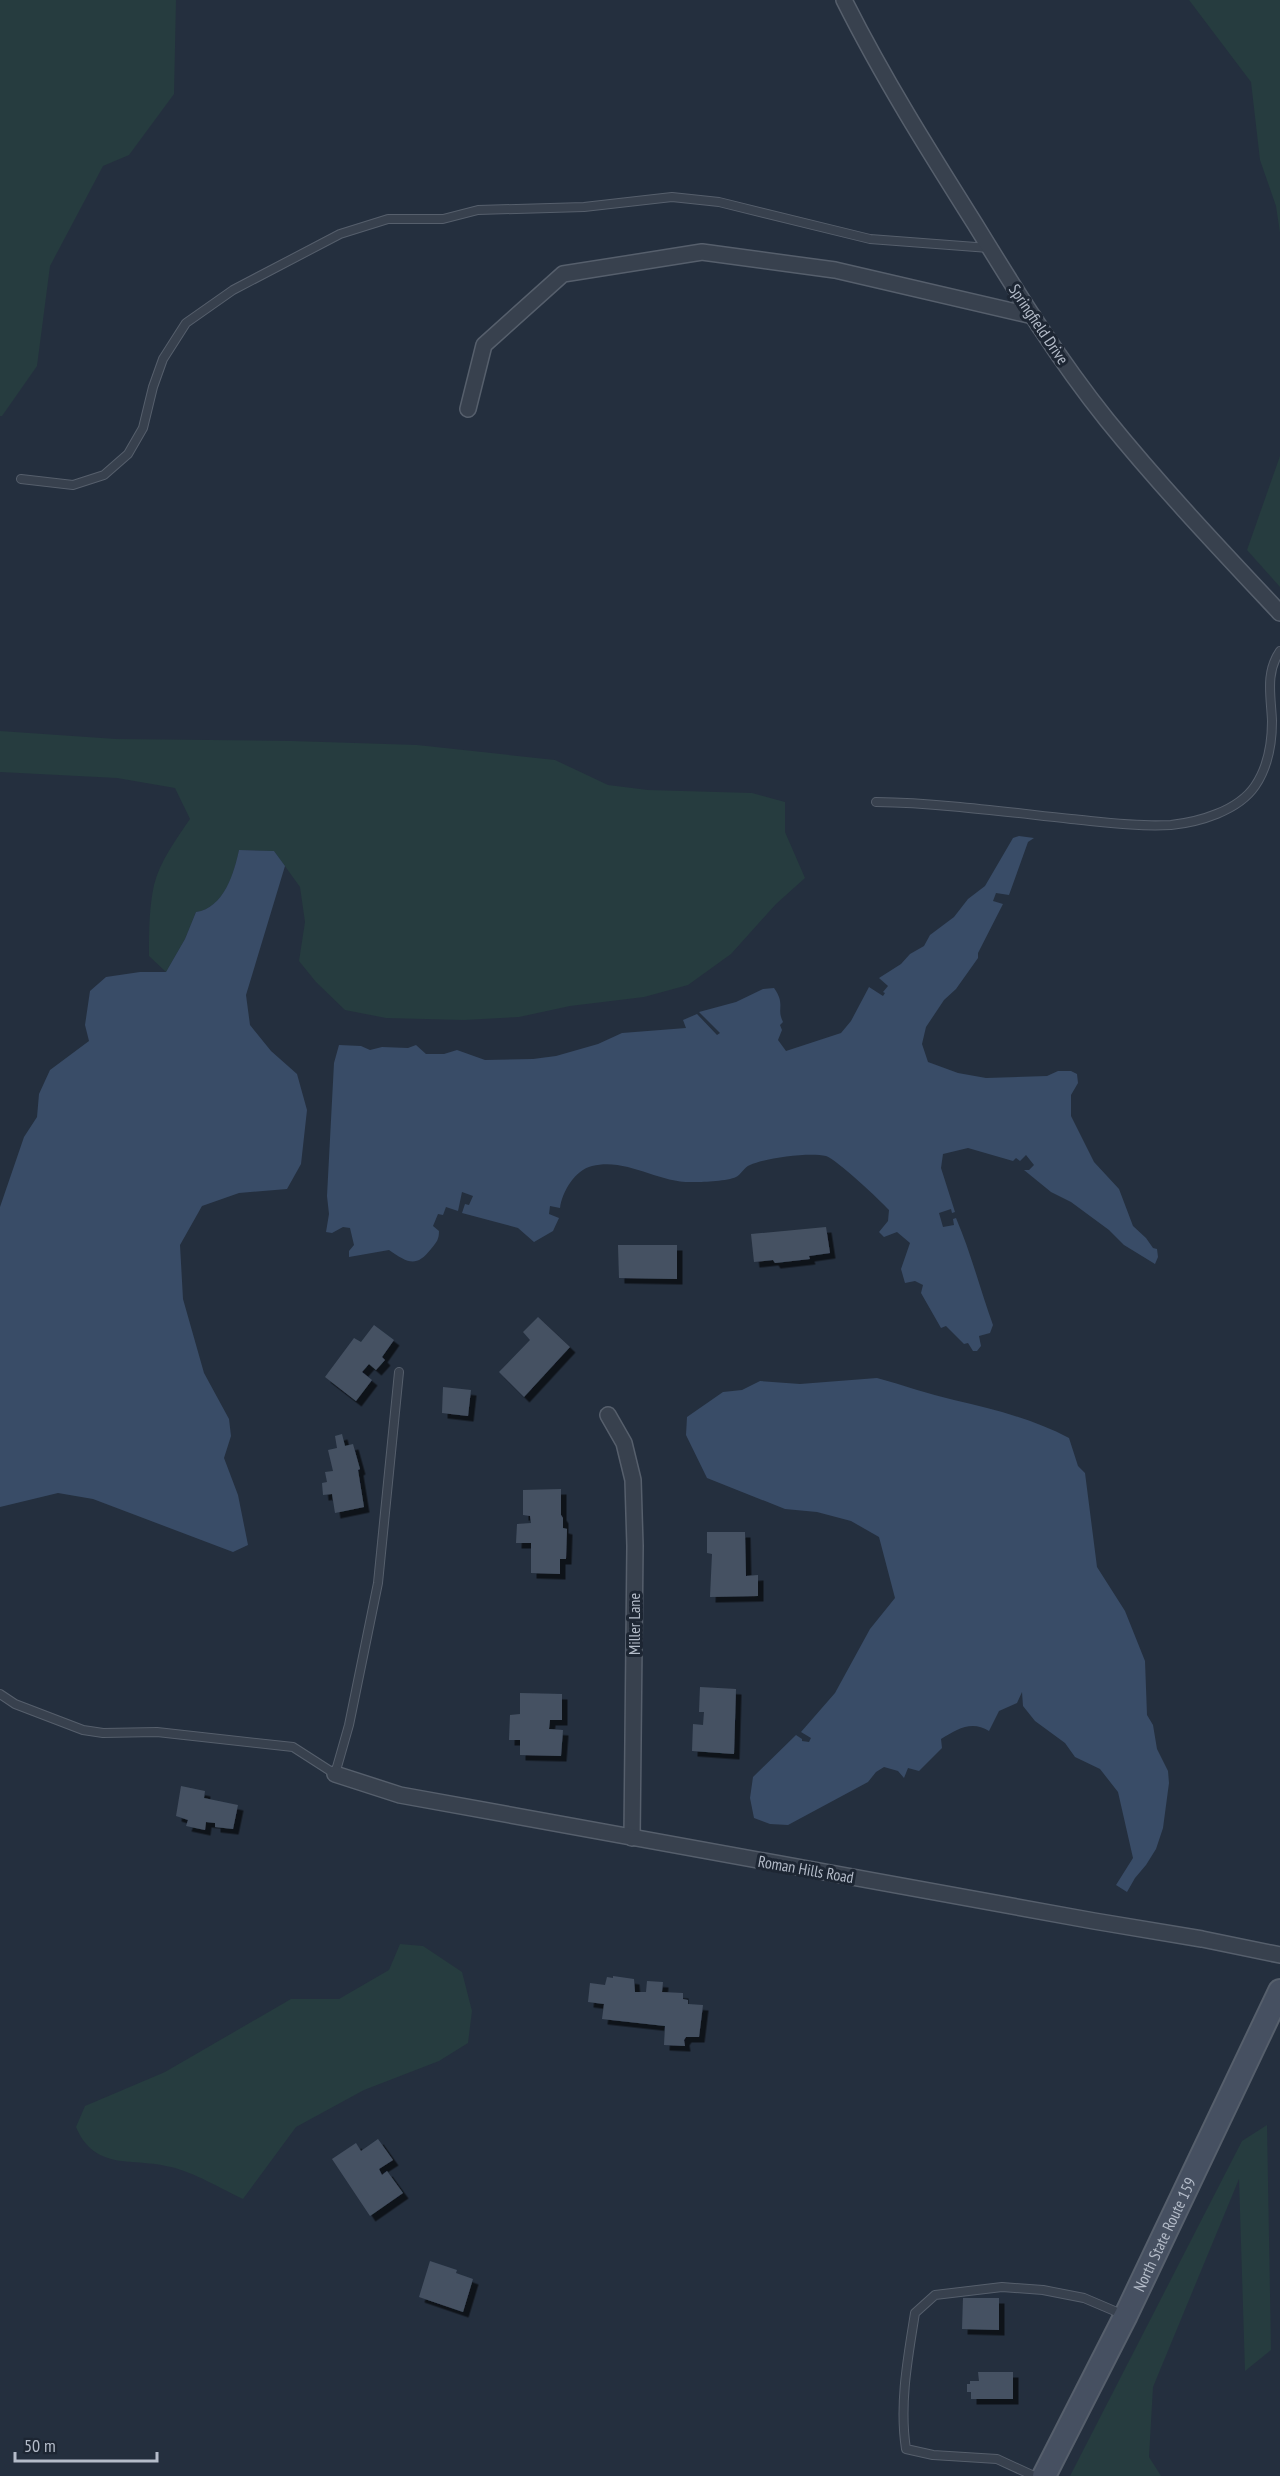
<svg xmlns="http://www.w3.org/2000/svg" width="1280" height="2476" font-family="'PT Sans Narrow',sans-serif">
	<defs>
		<filter id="shadow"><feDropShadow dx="5.5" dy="5.5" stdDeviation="0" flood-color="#0009"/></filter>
	</defs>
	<rect width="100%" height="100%" fill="#242f3e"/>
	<g fill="#263c3f">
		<polygon points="0,0 176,0 174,94 129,155 103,166 50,266 37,366 2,416 0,416"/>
		<polygon points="1189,0 1280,0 1280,233 1276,206 1260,160 1251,82"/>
		<polygon points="1280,456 1280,587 1247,550"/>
		<path d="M0 731 116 739 292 741 417 745 555 760 608 785 648 790 752 793 785 802V832L805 878 776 904 731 954 688 985 644 997 570 1006 519 1017 464 1020 386 1018 345 1010 316 982 299 961 305 922 300 887 274 851 239 850C234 874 224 908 196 912L185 939 166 972 149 956C149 932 149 908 154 885 160 861 177 838 190 819L175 788 117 778 0 772Z"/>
		<path d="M400 1944 423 1946 462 1972 472 2011 468 2043 439 2061 364 2090 296 2127 243 2199C222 2189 193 2172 171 2167 133 2157 95 2172 76 2127L85 2106 165 2072 291 1999H339L389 1970Z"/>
		<polygon points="1267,2125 1271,2350 1245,2371 1239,2179 1153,2387 1149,2457 1161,2476 1070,2476 1242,2141"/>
	</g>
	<g fill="#394c67">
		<path d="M1019 836 1034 838 1028 842 1009 895 996 893 993 901 1003 904 978 953V958L956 989 944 1000 926 1027 922 1044 928 1062 958 1073 986 1078 1047 1076 1058 1071H1071L1077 1074 1078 1083 1071 1095V1116L1094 1162 1119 1189 1133 1226 1146 1238 1153 1248 1157 1249 1158 1257 1155 1264 1124 1245 1109 1230 1071 1202 1051 1192 1024 1170H1029L1034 1165 1026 1155 1020 1161 1016 1158 1013 1161 968 1148 943 1154 941 1168 955 1212 952 1213 951 1209 939 1213 943 1227 954 1225 953 1219 956 1218C971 1253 980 1289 993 1325L990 1333 979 1336 981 1346 977 1351H973L968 1343 964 1344 946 1326 941 1328 921 1293 923 1285 915 1281 905 1283 901 1269 910 1243 897 1232 884 1237 879 1232 888 1221 889 1210C881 1201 836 1159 826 1156 809 1152 766 1158 750 1165 744 1167 741 1175 736 1177 728 1181 704 1182 695 1182 659 1184 627 1157 592 1166 575 1170 562 1192 560 1208L550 1206 549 1214 559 1218 553 1231 534 1242 518 1228 462 1213 465 1204 469 1205 473 1196 462 1192 458 1211 446 1207 443 1215 438 1214 433 1226 439 1231C439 1239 437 1242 431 1249 416 1268 408 1263 389 1250L349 1257V1251L354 1245 350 1228 343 1227 332 1233 326 1232 329 1214 327 1196 334 1063 339 1045 361 1046 370 1050 382 1047 408 1048 416 1045 426 1054H444L457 1050 485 1060 533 1059 556 1056 598 1044 622 1033 686 1028 683 1020 697 1014 717 1035 720 1033 699 1012 736 1002 763 989 774 988C786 1005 776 1008 783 1022L780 1025 782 1030 778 1040 786 1051 841 1033 851 1021 869 987 883 996 885 993 883 992 888 986 879 978 901 964 910 954 924 946 930 935 954 917 968 899 985 886 1013 838Z"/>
		<path d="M239 850 274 851 285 866 246 995 250 1025 271 1051 297 1074 307 1110 301 1164 287 1189 239 1193 202 1206 180 1245 183 1299 204 1373 229 1419 231 1436 224 1458 238 1495 248 1545 233 1552 93 1499 58 1493 0 1507V1207L24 1137 37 1117 39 1094 50 1070 89 1041 85 1025 90 991 106 977 140 972H166L185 939 196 912C224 908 234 873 239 850Z"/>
		<path d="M877 1378C903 1385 928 1394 954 1400 993 1409 1033 1419 1069 1438L1078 1466 1085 1473 1097 1567 1125 1611 1145 1661 1147 1715 1153 1725 1157 1749 1168 1771 1169 1783 1163 1828 1156 1849 1146 1865 1135 1878 1127 1892 1116 1885 1133 1858 1118 1792 1100 1769 1075 1757 1065 1743 1035 1721 1023 1706 1022 1692 1017 1703 999 1711 989 1731C972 1720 957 1729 941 1739L942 1748 919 1771 908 1768 904 1778 898 1771 884 1767 876 1772 868 1782 788 1825 770 1824 754 1818 750 1798 753 1777 796 1735 802 1739V1741L809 1742 811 1738 801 1732 835 1693 870 1629 895 1598 879 1537 851 1521 817 1512 785 1509 707 1478 686 1435 687 1417 723 1392 742 1390 760 1381 800 1384Z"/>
	</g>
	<g fill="#455162" filter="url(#shadow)">
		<polygon points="826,1227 830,1253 809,1256 810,1259 775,1263 773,1260 754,1262 751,1234"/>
		<polygon points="618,1245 677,1245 677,1279 619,1278"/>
		<polygon points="538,1317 570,1347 524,1397 499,1372 530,1340 523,1332"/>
		<polygon points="374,1325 394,1340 382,1357 385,1360 376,1370 369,1364 362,1372 372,1380 356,1401 325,1377 354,1338 361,1342"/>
		<polygon points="443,1387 471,1390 468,1416 442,1413"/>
		<polygon points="342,1434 345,1446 353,1444 360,1469 358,1470 364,1507 335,1513 332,1494 323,1495 322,1483 327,1482 325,1472 333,1471 328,1450 337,1448 335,1436"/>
		<polygon points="561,1489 561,1515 563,1518 563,1528 567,1529 566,1559 560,1559 560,1574 531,1573 531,1543 516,1543 517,1524 531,1523 530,1516 523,1515 523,1490"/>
		<polygon points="707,1532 745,1532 746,1576 758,1575 758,1596 710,1597 712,1554 707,1553"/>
		<polygon points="700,1687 736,1689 734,1754 692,1751 693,1724 703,1725 704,1712 699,1712"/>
		<polygon points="520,1693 562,1694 562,1720 550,1720 549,1729 563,1730 561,1756 520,1755 520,1740 509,1740 510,1715 520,1714"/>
		<polygon points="181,1786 205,1791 204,1798 238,1805 233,1829 215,1827 215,1823 206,1822 205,1830 186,1826 188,1820 176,1816"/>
		<polygon points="613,1976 634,1979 635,1992 646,1992 647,1981 663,1982 662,1992 683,1993 683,1999 688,2000 688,2004 703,2005 699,2037 686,2037 684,2040 685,2046 664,2045 665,2026 602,2019 604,2004 588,2002 590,1983 605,1985 607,1977 613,1978"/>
		<polygon points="378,2139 393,2160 379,2169 382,2175 387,2171 403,2193 370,2216 332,2159 356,2143 361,2151"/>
		<polygon points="430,2261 457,2270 456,2273 473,2279 463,2312 419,2297"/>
		<polygon points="963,2298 999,2298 999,2330 962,2329"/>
		<polygon points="978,2372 1013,2372 1013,2399 971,2399 971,2392 967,2392 967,2384 970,2384 970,2381 979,2381"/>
	</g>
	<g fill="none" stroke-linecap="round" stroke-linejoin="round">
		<defs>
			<g id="service">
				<polyline points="21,479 73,485 104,475 128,454 143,428 153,387 163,359 186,323 233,290 340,234 388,219 443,219 478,210 584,207 672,197 719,202 870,239 989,248"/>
				<path d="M876 802C941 803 1006 812 1071 819 1103 822 1138 827 1171 825 1199 822 1238 811 1255 786 1268 767 1272 744 1272 721 1271 696 1265 673 1280 651"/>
				<polyline points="0,1694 15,1704 83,1730 103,1733 157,1732 293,1747 335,1774 349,1725 378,1583 399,1372"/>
				<path d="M1034 2476 997 2459 933 2455 906 2449C899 2404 908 2357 915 2313L935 2295 1002 2287 1043 2290 1084 2298 1124 2315"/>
			</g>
			<g id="minor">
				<path d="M844 0C883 78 929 151 975 224 1016 291 1058 359 1107 420 1162 488 1221 550 1280 613"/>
				<polyline points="468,409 484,345 563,274 702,252 835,270 1033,316"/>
				<polyline points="608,1415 624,1443 633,1480 635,1546 632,1838"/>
				<polyline points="335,1774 400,1795 1094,1921 1202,1939 1280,1955"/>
			</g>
			<g id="secondary">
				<path id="s1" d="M1044 2476 1126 2315 1280 1991"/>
			</g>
		</defs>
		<use href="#service" stroke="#565f6c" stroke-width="10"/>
		<use href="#minor" stroke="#565f6c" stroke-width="18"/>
		<use href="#secondary" stroke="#565f6c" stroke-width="26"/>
		<use href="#service" stroke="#38414e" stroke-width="8"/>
		<use href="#minor" stroke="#38414e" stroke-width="15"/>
		<use href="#secondary" stroke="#465061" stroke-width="22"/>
	</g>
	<g text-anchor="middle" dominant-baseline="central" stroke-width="6" stroke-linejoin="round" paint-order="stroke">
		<g font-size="16" fill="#b4bcc9" stroke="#1d2633">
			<text transform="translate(1039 324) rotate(56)">Springfield Drive</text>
			<text transform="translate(634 1624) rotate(-90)">Miller Lane</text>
			<text transform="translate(806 1869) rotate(10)">Roman Hills Road</text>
			<text stroke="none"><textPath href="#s1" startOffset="270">North State Route 159</textPath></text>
		</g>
	</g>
	<path d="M15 2452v9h142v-9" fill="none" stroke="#b4bcc9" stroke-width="3"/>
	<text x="24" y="2452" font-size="18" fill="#b4bcc9" stroke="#1d2633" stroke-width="4.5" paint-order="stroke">50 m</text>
</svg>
